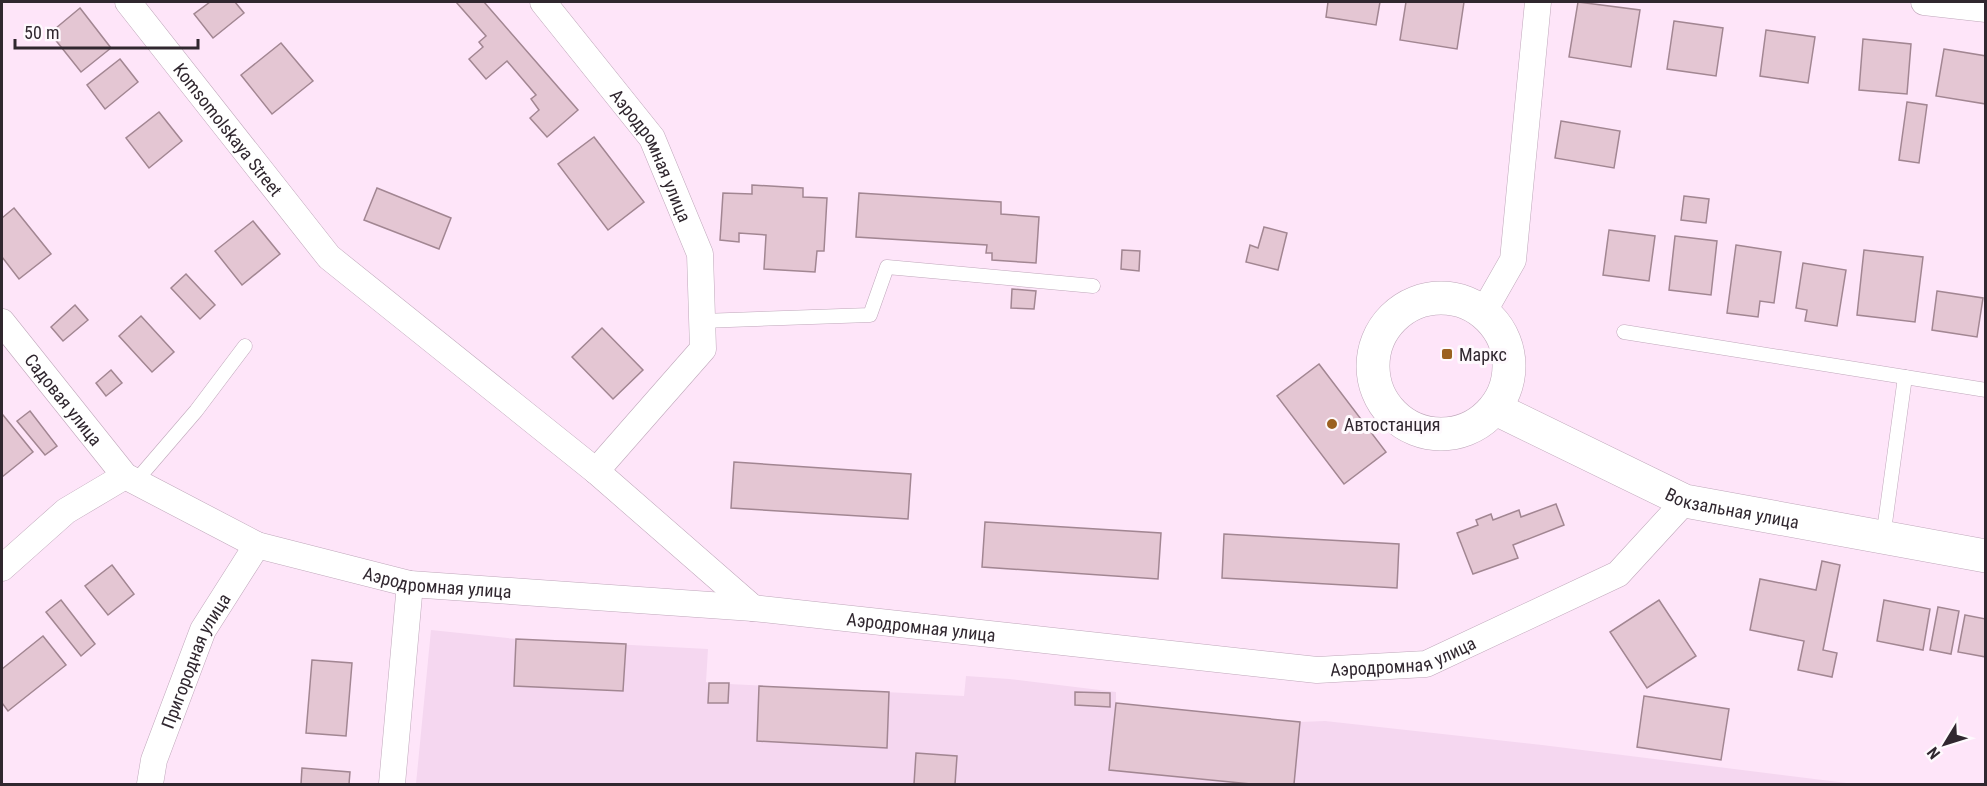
<svg xmlns="http://www.w3.org/2000/svg" width="1987" height="786" font-family="'Roboto Condensed',sans-serif">
	<rect width="100%" height="100%" fill="#fee5f9"/>
	<polygon fill="#f5d7f0" points="431,630 516,639 708,649 706,682 709,683 964,696 966,676 1009,679 1116,692 1116,703 1300,722 1325,721 1542,745 1855,784 416,784"/>
	<g fill="#e4c6d3" stroke="#a28692" stroke-width="1.5">
		<polygon points="210,2 235,2 244,13 213,38 194,14"/>
		<polygon points="456,2 484,2 578,110 547,137 530,118 539,110 531,99 536,95 507,61 486,79 469,59 483,47 479,42 486,36"/>
		<polygon points="1328,2 1380,2 1376,25 1326,17"/>
		<polygon points="1406,2 1464,2 1457,49 1400,40"/>
		<polygon points="1578,2 1640,10 1631,67 1569,57"/>
		<polygon points="80,8 111,48 81,72 50,33"/>
		<polygon points="1674,21 1723,28 1716,76 1667,69"/>
		<polygon points="1766,30 1815,37 1808,83 1760,76"/>
		<polygon points="1863,39 1911,44 1907,94 1859,90"/>
		<polygon points="281,43 313,81 272,114 241,75"/>
		<polygon points="1944,49 1986,56 1986,104 1936,96"/>
		<polygon points="120,59 138,82 105,109 87,85"/>
		<polygon points="1907,102 1927,105 1919,163 1899,160"/>
		<polygon points="159,112 182,141 149,168 126,138"/>
		<polygon points="1561,121 1620,131 1614,168 1555,158"/>
		<polygon points="594,137 644,202 608,230 558,164"/>
		<polygon points="752,185 803,188 803,197 827,198 824,251 817,251 815,272 764,269 766,235 739,233 739,242 720,240 723,193 752,194"/>
		<polygon points="377,188 451,218 439,249 364,220"/>
		<polygon points="859,193 1001,202 1001,214 1039,217 1036,263 992,260 992,253 986,253 987,245 856,237"/>
		<polygon points="1684,196 1709,199 1706,223 1681,220"/>
		<polygon points="14,208 51,254 19,279 2,257 2,218"/>
		<polygon points="253,221 280,254 242,285 215,251"/>
		<polygon points="1264,227 1287,233 1278,270 1246,262 1250,245 1258,248"/>
		<polygon points="1609,230 1655,236 1649,281 1603,275"/>
		<polygon points="1675,236 1717,241 1711,295 1669,290"/>
		<polygon points="1736,245 1781,252 1774,303 1760,301 1758,317 1727,313"/>
		<polygon points="1122,250 1140,251 1139,271 1121,269"/>
		<polygon points="1864,250 1923,257 1915,322 1857,315"/>
		<polygon points="1803,263 1846,270 1837,326 1805,321 1807,310 1796,308"/>
		<polygon points="186,274 215,305 200,319 171,288"/>
		<polygon points="1012,289 1036,291 1034,309 1011,308"/>
		<polygon points="1937,291 1983,298 1977,337 1932,330"/>
		<polygon points="75,305 88,320 63,341 51,327"/>
		<polygon points="141,316 174,352 152,372 119,336"/>
		<polygon points="602,328 643,370 613,399 572,357"/>
		<polygon points="1319,364 1386,452 1344,484 1277,396"/>
		<polygon points="111,370 122,383 106,396 96,383"/>
		<polygon points="30,411 57,446 45,455 17,421"/>
		<polygon points="3,415 33,452 2,477 2,416"/>
		<polygon points="734,462 911,474 908,519 731,508"/>
		<polygon points="1556,504 1564,525 1513,545 1518,558 1473,574 1457,533 1478,525 1476,520 1491,514 1493,520 1519,510 1521,517"/>
		<polygon points="985,522 1161,533 1158,579 982,567"/>
		<polygon points="1224,534 1399,544 1397,588 1222,578"/>
		<polygon points="1822,561 1840,565 1823,650 1837,653 1832,677 1798,670 1804,641 1750,630 1760,579 1816,590"/>
		<polygon points="112,565 134,594 108,615 85,586"/>
		<polygon points="61,600 95,644 81,656 46,612"/>
		<polygon points="1659,600 1696,656 1647,688 1610,632"/>
		<polygon points="1884,600 1930,609 1923,650 1877,641"/>
		<polygon points="1938,607 1959,611 1951,654 1930,650"/>
		<polygon points="1965,615 1986,619 1986,657 1958,652"/>
		<polygon points="43,636 66,665 8,711 2,703 2,669"/>
		<polygon points="516,639 626,644 623,691 514,686"/>
		<polygon points="312,660 352,663 346,736 306,733"/>
		<polygon points="709,683 729,683 728,703 708,703"/>
		<polygon points="759,686 889,692 887,748 757,741"/>
		<polygon points="1075,692 1110,693 1110,707 1075,705"/>
		<polygon points="1644,696 1729,709 1721,760 1637,747"/>
		<polygon points="1116,703 1300,722 1294,784 1251,784 1109,770"/>
		<polygon points="916,753 957,756 955,784 914,784"/>
		<polygon points="302,768 350,772 349,784 301,784"/>
	</g>
	<g fill="none" stroke-linecap="round" stroke-linejoin="round">
		<defs>
			<g id="service">
				<polyline points="702,321 870,315 887,267 1093,286"/>
				<polyline points="1624,332 1986,390"/>
				<polyline points="135,482 196,411 245,346"/>
				<polyline points="1883,538 1905,377"/>
			</g>
			<g id="minor">
				<path id="s1" d="M128 2 329 257 596 471 753 608"/>
				<path id="s2" d="M543 2 652 138 700 254 703 349 596 471"/>
				<polyline points="1924,2 1986,9"/>
				<polyline points="1484,311 1513,260 1538,2"/>
				<path id="s3" d="M2 322 125 476 257 545 410 584 753 608 1317 670 1426 664 1618 574 1685 501"/>
				<polyline points="2,568 66,511 125,476"/>
				<path id="s4" d="M150 784 154 760 203 630 257 545"/>
				<polyline points="392,784 410,584"/>
			</g>
			<g id="tertiary">
				<circle cx="1441" cy="366" r="68"/>
				<path id="s5" d="M1496 409 1685 501 1986 556"/>
			</g>
		</defs>
		<use href="#service" stroke="#bfa7ba" stroke-width="15"/>
		<use href="#minor" stroke="#bfa7ba" stroke-width="27"/>
		<use href="#tertiary" stroke="#bfa7ba" stroke-width="34"/>
		<use href="#service" stroke="#fff" stroke-width="14"/>
		<use href="#minor" stroke="#fff" stroke-width="26"/>
		<use href="#tertiary" stroke="#fff" stroke-width="33"/>
	</g>
	<g fill="#9b6120" stroke="#fef9fd" stroke-width="2">
		<rect x="1441" y="348" width="12" height="12" rx="3"/>
		<circle cx="1332" cy="424" r="6"/>
	</g>
	<g text-anchor="middle" dominant-baseline="central" stroke-width="6" stroke-linejoin="round" paint-order="stroke">
		<g font-size="18" fill="#30272f" stroke="#fef9fd">
			<text stroke="none"><textPath href="#s1" startOffset="162">Komsomolskaya Street</textPath></text>
			<text stroke="none"><textPath href="#s2" startOffset="189">Аэродромная улица</textPath></text>
			<text stroke="none"><textPath href="#s3" startOffset="99">Садовая улица</textPath></text>
			<text stroke="none"><textPath href="#s5" startOffset="258">Вокзальная улица</textPath></text>
			<text stroke="none"><textPath href="#s3" startOffset="531">Аэродромная улица</textPath></text>
			<text stroke="none"><textPath href="#s3" startOffset="1017">Аэродромная улица</textPath></text>
			<text stroke="none"><textPath href="#s3" startOffset="1503">Аэродромная улица</textPath></text>
			<text stroke="none"><textPath href="#s4" startOffset="132">Пригородная улица</textPath></text>
		</g>
		<g font-size="18" fill="#30272f" stroke="#fef9fd" text-anchor="start">
			<text x="1459" y="354">Маркс</text>
			<text x="1344" y="424">Автостанция</text>
		</g>
	</g>
	<rect width="1987" height="786" fill="none" stroke="#30272f" stroke-width="6"/>
	<g transform="translate(1945 744) rotate(232)" stroke="#fef9fd" stroke-width="4.5" paint-order="stroke">
	<path d="M0-4.5L10 22L0 15L-10 22Z" fill="#30272f"/>
	<text y="-9" font-size="16" font-weight="bold" text-anchor="middle" fill="#30272f">N</text>
	</g>
	<path d="M15 39v9h183v-9" fill="none" stroke="#30272f" stroke-width="3"/>
	<text x="24" y="39" font-size="18" fill="#30272f" stroke="#fef9fd" stroke-width="4.5" paint-order="stroke">50 m</text>
</svg>
